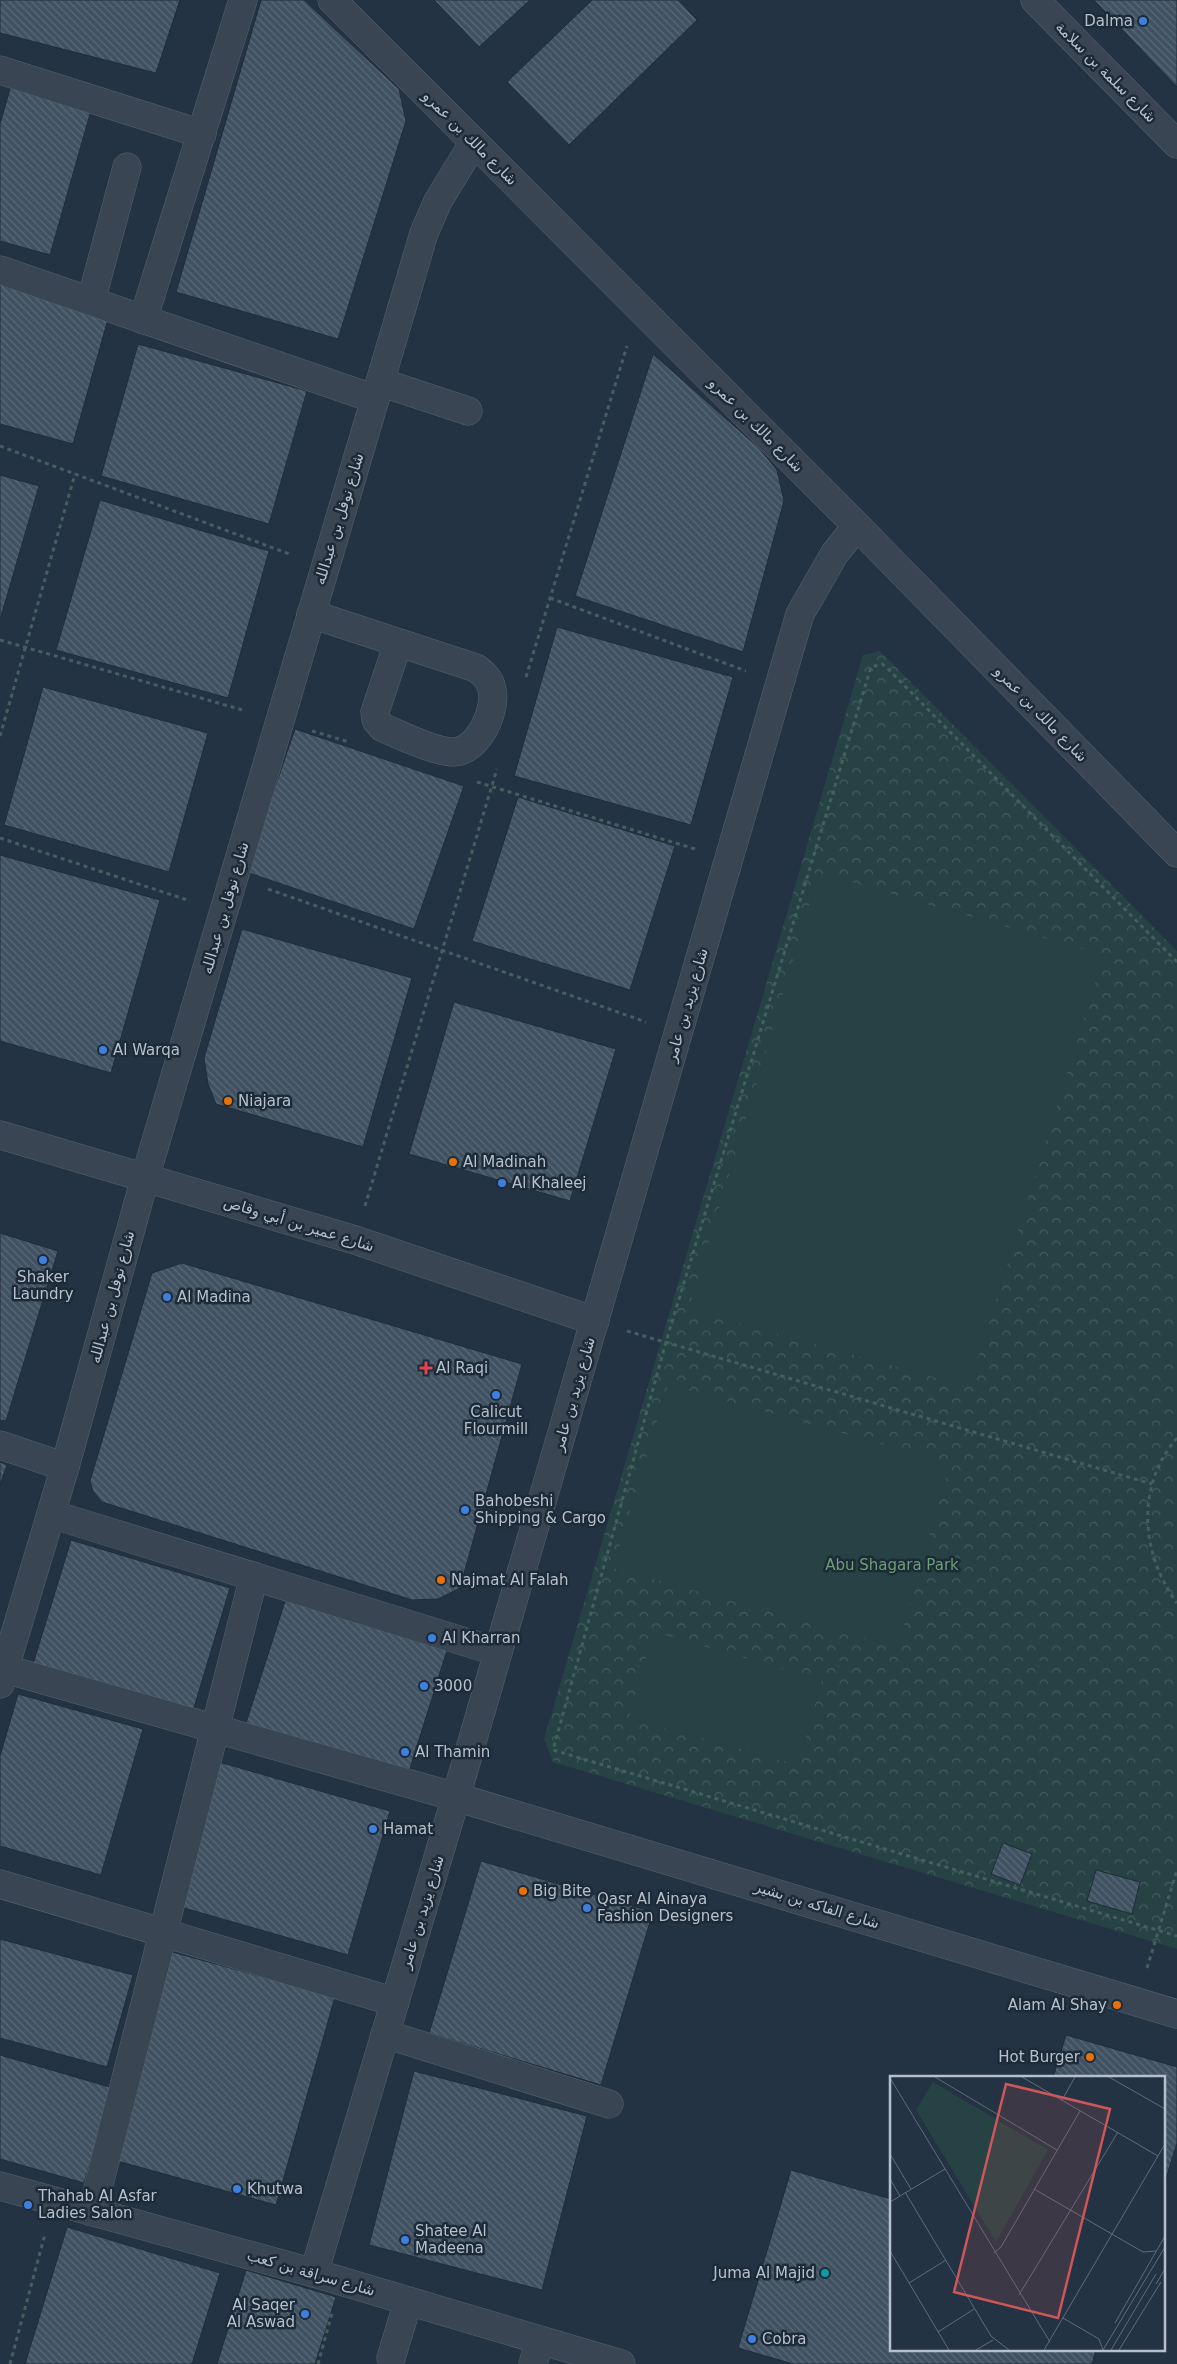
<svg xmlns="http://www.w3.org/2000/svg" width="1177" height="2364" font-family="'DejaVu Sans','Noto Sans Arabic',sans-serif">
	<defs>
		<pattern id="park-crowns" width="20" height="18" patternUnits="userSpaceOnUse" patternTransform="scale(1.25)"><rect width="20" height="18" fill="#264244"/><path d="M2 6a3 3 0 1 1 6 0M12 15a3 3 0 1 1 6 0" fill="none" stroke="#435c5e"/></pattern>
		<pattern id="building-back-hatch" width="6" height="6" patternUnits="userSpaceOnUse" patternTransform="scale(1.25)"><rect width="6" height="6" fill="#405262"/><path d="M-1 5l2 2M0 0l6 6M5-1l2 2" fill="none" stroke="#596977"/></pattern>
	</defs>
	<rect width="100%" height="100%" fill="#243343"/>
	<polygon fill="url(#park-crowns)" points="880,651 1177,951 1177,1949 553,1762 544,1739 863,655"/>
	<g fill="#264244">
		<polygon points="819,873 1104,955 969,1387 689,1309"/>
		<polygon points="668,1385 950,1463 898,1647 613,1568"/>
		<polygon points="653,1632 822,1680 798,1765 629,1718"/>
	</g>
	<g fill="url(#building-back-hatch)" stroke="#202c39">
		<polygon points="0,0 180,0 156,73 0,33"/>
		<polygon points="261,0 304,0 399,89 406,121 338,339 176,292"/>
		<polygon points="434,0 530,0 479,47"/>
		<polygon points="592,0 678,0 697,20 569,145 507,82"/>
		<polygon points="1094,0 1177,0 1177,87"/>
		<polygon points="13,78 94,100 50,255 0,241 0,124"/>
		<polygon points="0,282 110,312 73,444 0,424"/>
		<polygon points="138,344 307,391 269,524 101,476"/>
		<polygon points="653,354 759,448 777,470 784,501 743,652 575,596"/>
		<polygon points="0,475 39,486 0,620"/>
		<polygon points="100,500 269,551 228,698 56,650"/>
		<polygon points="557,627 733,677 691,825 514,776"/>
		<polygon points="43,687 208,733 169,872 4,825"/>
		<polygon points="295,729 464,786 414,929 246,872"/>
		<polygon points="518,797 675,846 630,990 472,941"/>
		<polygon points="0,855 160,900 111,1073 0,1041"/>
		<polygon points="242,929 412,978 363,1147 216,1104 208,1084 204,1058"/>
		<polygon points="454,1002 616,1049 570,1201 409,1154"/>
		<polygon points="0,1233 58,1251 6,1421 0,1420"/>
		<polygon points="182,1263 522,1364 460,1588 438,1599 412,1600 102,1502 93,1491 90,1481 152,1273"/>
		<polygon points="0,1462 7,1465 0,1485"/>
		<polygon points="71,1540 230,1588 193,1711 33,1664"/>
		<polygon points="287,1595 449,1644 408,1775 245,1726"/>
		<polygon points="18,1694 143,1729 101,1875 0,1846 0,1756"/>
		<polygon points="219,1762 390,1811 348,1955 177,1906"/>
		<polygon points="1003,1843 1032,1854 1020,1885 991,1874"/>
		<polygon points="481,1861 653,1912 601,2085 429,2033"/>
		<polygon points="1096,1870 1140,1882 1132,1914 1087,1901"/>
		<polygon points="0,1939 133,1975 107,2067 0,2038"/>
		<polygon points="169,1951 335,1997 276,2205 110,2159"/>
		<polygon points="1066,2035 1177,2067 1177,2143 1163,2188 1163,2078 1053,2078"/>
		<polygon points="0,2055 113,2088 84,2183 0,2159"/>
		<polygon points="414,2071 587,2116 542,2290 369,2245"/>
		<polygon points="791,2170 891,2199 891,2350 1096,2350 1092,2364 793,2364 738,2348"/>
		<polygon points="67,2227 220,2273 192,2364 25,2364"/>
		<polygon points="246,2270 336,2297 315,2364 217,2364"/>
	</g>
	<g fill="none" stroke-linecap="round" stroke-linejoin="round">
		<defs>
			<g id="minor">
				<polyline points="332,0 857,526 1177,853"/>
				<polyline points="1035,0 1177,144"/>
				<polyline points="0,70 202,134"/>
				<polyline points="0,270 375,399"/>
				<polyline points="91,301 127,167"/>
				<polyline points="143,320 243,0"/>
				<polyline points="380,382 468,411"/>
				<path d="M311 614 476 668C482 673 489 678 491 686 499 707 479 751 454 752 438 753 397 734 382 727L376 720 375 712 398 643"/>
				<polyline points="0,1135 355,1240 595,1321"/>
				<polyline points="0,1445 65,1467"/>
				<polyline points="51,1514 498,1652"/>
				<polyline points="5,1669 456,1797 1177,2014"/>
				<polyline points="0,1684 65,1467 145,1178 424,233 438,201 474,142"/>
				<polyline points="0,1884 395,2002"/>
				<polyline points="385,2034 609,2104"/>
				<polyline points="0,2186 314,2273 621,2364"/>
				<polyline points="92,2212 254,1576"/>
				<polyline points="314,2273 456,1797 800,614 835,553 857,526"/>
				<polyline points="391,2358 408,2302"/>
				<polyline points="533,2364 540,2340"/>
			</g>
		</defs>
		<use href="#minor" stroke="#57636f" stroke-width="29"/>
		<g stroke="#455f60" stroke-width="3" stroke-dasharray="4 4" stroke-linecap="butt">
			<polyline points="0,446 292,555"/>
			<polyline points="550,598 746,671"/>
			<polyline points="0,640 246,711"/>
			<polyline points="526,677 627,346"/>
			<polyline points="312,731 349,742"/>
			<polyline points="0,736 75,474"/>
			<polyline points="477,782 695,849"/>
			<polyline points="0,838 190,901"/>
			<polyline points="268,889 646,1022"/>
			<polyline points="1177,962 886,667 882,664 871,667 666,1342 553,1750 1177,1936"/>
			<polyline points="365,1206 497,769"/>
			<polyline points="627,1331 1152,1484"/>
			<path d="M1177 1438C1135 1487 1141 1554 1177 1603"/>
			<polyline points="1147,1968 1177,1870"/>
			<polyline points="10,2364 45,2234"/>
			<polyline points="318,2364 332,2313"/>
		</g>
		<use href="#minor" stroke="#394552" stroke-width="28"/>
	</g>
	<g fill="#3f7fe0" stroke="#1d2a37" stroke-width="2">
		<circle cx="1143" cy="21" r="5"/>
		<circle cx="103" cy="1050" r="5"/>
		<circle cx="502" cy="1183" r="5"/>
		<circle cx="43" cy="1260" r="5"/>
		<circle cx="167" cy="1297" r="5"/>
		<circle cx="496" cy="1395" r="5"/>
		<circle cx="465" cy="1510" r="5"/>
		<circle cx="432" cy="1638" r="5"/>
		<circle cx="424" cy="1686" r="5"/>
		<circle cx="405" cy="1752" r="5"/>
		<circle cx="373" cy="1829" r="5"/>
		<circle cx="587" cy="1908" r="5"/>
		<circle cx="237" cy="2189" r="5"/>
		<circle cx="28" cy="2205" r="5"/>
		<circle cx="405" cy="2240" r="5"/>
		<circle cx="305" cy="2314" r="5"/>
		<circle cx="752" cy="2339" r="5"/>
	</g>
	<g fill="#e8710a" stroke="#1d2a37" stroke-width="2">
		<circle cx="228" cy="1101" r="5"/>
		<circle cx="453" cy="1162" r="5"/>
		<circle cx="441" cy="1580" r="5"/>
		<circle cx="523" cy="1891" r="5"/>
		<circle cx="1117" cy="2005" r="5"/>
		<circle cx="1090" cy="2057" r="5"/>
	</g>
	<path fill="#e0444e" stroke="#1d2a37" stroke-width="2" d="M423.5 1360.5h5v5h5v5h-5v5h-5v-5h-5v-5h5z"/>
	<circle fill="#0f9aa8" stroke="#1d2a37" stroke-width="2" cx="825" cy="2273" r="5"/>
	<g text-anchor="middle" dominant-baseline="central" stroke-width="5" stroke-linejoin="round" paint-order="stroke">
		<g font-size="15" fill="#b6c0cc" stroke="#1d2a37" text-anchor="start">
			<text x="1133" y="21" text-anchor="end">Dalma</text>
			<text x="113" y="1050">Al Warqa</text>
			<text x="238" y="1101">Niajara</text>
			<text x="463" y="1162">Al Madinah</text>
			<text x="512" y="1183">Al Khaleej</text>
			<text x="43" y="1277" text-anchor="middle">Shaker<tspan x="43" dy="17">Laundry</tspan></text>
			<text x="177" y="1297">Al Madina</text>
			<text x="436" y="1368">Al Raqi</text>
			<text x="496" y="1412" text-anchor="middle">Calicut<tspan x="496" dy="17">Flourmill</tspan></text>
			<text x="475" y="1501">Bahobeshi<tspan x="475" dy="17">Shipping &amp; Cargo</tspan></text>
			<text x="451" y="1580">Najmat Al Falah</text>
			<text x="442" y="1638">Al Kharran</text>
			<text x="434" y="1686">3000</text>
			<text x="415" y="1752">Al Thamin</text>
			<text x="383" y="1829">Hamat</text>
			<text x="533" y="1891">Big Bite</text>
			<text x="597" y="1899">Qasr Al Ainaya<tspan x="597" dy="17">Fashion Designers</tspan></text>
			<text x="1107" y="2005" text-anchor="end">Alam Al Shay</text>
			<text x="1080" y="2057" text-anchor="end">Hot Burger</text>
			<text x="247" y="2189">Khutwa</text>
			<text x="38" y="2196">Thahab Al Asfar<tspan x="38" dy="17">Ladies Salon</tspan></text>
			<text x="415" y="2231">Shatee Al<tspan x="415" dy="17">Madeena</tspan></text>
			<text x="815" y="2273" text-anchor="end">Juma Al Majid</text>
			<text x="295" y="2305" text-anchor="end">Al Saqer<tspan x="295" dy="17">Al Aswad</tspan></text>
			<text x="762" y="2339">Cobra</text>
		</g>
		<g font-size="15" fill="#b6c0cc" stroke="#1d2a37">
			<text transform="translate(1106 72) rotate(45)">شارع سلمة بن سلامة</text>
			<text transform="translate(470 138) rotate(45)">شارع مالك بن عمرو</text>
			<text transform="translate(756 425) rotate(45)">شارع مالك بن عمرو</text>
			<text transform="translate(339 519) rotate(-73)">شارع نوفل بن عبدالله</text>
			<text transform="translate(1041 714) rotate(46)">شارع مالك بن عمرو</text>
			<text transform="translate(225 908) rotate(-74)">شارع نوفل بن عبدالله</text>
			<text transform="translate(687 1005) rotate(-74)">شارع يزيد بن عامر</text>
			<text transform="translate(299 1224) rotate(17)">شارع عمير بن أبي وقاص</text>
			<text transform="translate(112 1297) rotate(-75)">شارع نوفل بن عبدالله</text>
			<text transform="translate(574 1394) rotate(-74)">شارع يزيد بن عامر</text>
			<text transform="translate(817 1905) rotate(17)">شارع الفاكه بن بشير</text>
			<text transform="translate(422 1912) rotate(-73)">شارع يزيد بن عامر</text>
			<text transform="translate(311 2273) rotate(16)">شارع سراقة بن كعب</text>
		</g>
		<g font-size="15" fill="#6b9f74" stroke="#1d2a37">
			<text x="892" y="1565">Abu Shagara Park</text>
		</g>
	</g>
	<g transform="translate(890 2076)">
		<rect width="275" height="275" fill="#243343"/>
		<path d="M43 6 158 74 106 166 26 34Z" fill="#264244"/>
		<path d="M136 69 150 77 146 84 132 76ZM125 77 148 90 139 105 116 92ZM113 98 136 112 115 147 91 134Z" fill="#264244"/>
		<path fill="none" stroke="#5e6b7a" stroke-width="1" d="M45 1 167 74M132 1 268 80M219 1 275 33M0 2 160 266M172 24 185 1M0 78 21 113M0 103 10 120M144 113 253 176 266 175M15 116 101 260 119 274M0 126 55 93M0 175 59 274M104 177 111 171 190 35M19 207 56 184M266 208 275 193M129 219 228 56M173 242 209 263 213 274M225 247 275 160M48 256 84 233M86 274 103 264M154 274 275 68M213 274 275 171M221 274 266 198M229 274 271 206"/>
		<path fill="#cc5659" fill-opacity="0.15" stroke="#cc5659" stroke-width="2.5" d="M116 8 220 33 168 242 64 216Z"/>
		<rect width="275" height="275" fill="none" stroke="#b6c0cc" stroke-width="2.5"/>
	</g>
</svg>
